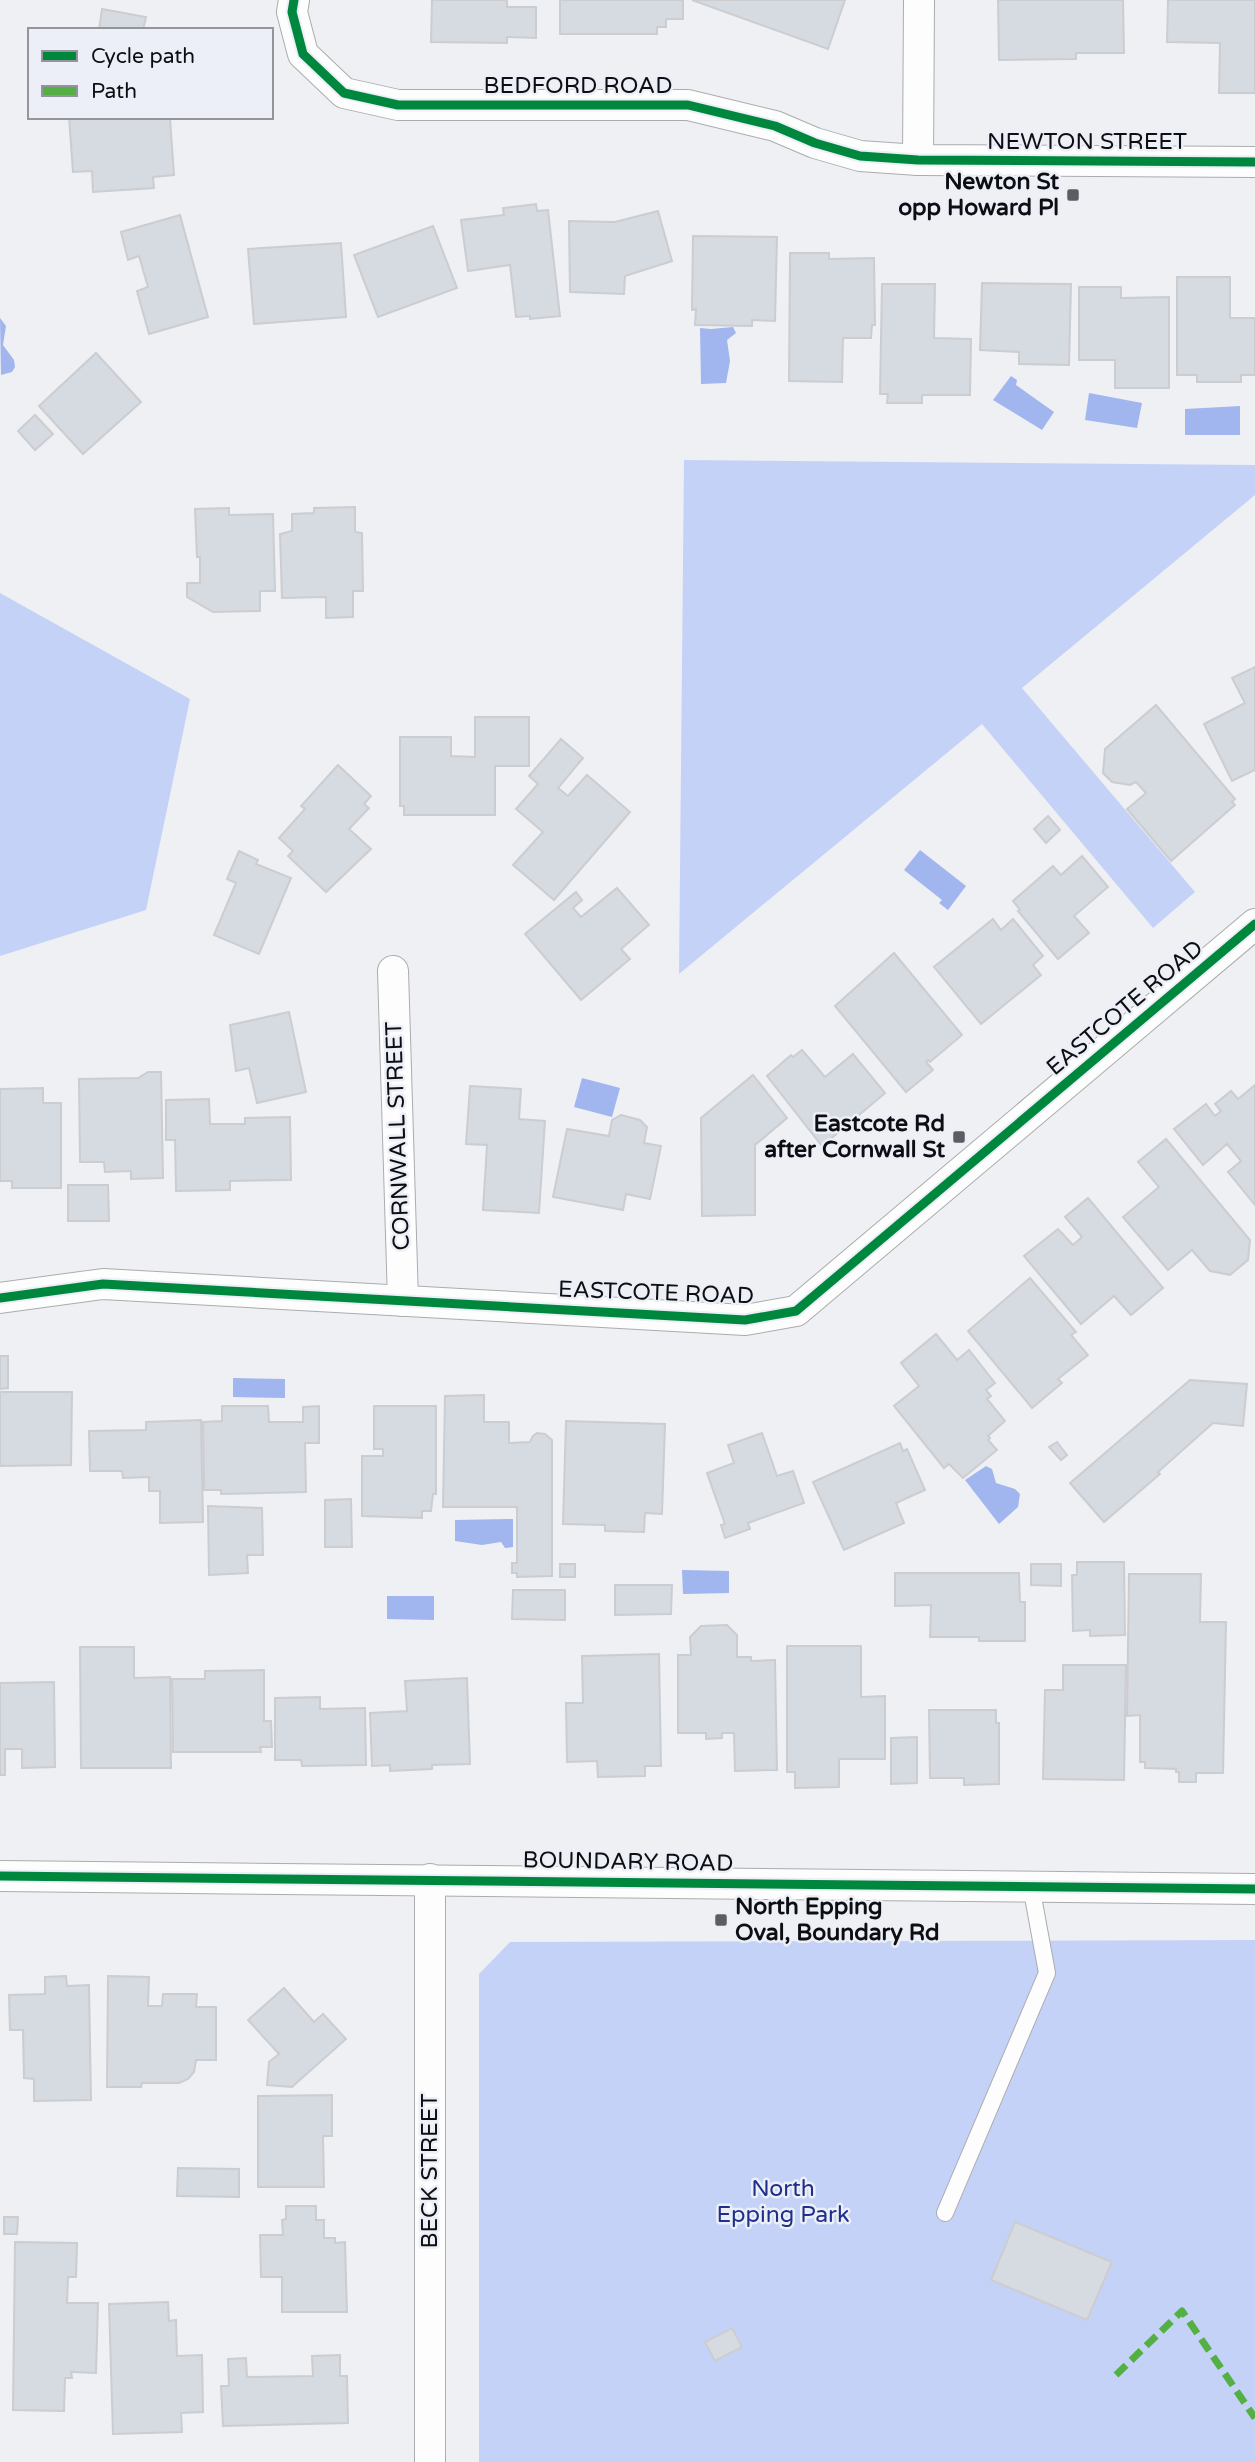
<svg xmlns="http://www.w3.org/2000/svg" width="1255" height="2462" font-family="'Varela Round',sans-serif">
	<rect width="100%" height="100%" fill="#eff0f4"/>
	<g fill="#c5d2f7">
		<polygon points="684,460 1255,465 1255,495 1022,688 1195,892 1153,928 982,724 679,974"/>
		<polygon points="0,593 190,699 146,910 0,956"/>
		<polygon points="1255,1940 1255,2462 479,2462 479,1974 510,1942"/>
	</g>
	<g fill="#a1b5ef">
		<polygon points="0,318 6,326 3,345 14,360 15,367 12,372 1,375"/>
		<polygon points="733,327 736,333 727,340 730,361 726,383 701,384 700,328 711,329"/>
		<polygon points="1011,376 1017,380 1016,385 1054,412 1042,430 993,400"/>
		<polygon points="1089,393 1142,403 1137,428 1085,420"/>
		<polygon points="1240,406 1240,435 1185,435 1185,409"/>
		<polygon points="920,850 966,886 948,910 939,903 942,900 904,870"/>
		<polygon points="582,1078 620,1088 612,1117 574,1107"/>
		<polygon points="233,1378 285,1379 285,1398 233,1397"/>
		<polygon points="986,1466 992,1469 996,1483 1015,1489 1020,1494 1018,1507 999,1524 965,1480"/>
		<polygon points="513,1519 513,1547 505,1548 501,1542 482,1545 455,1541 455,1520"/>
		<polygon points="682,1570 729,1571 729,1593 683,1594"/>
		<polygon points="387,1596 434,1596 434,1620 387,1619"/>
	</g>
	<g fill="#d6dae1" stroke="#cccdd0" stroke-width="2">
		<polygon points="432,0 507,0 507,7 536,7 536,38 507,37 507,43 431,42"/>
		<polygon points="560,0 683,0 683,19 666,19 666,27 657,27 657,34 560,34"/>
		<polygon points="692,0 845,0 828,49"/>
		<polygon points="998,0 1123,0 1124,53 1076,53 1076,59 999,60"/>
		<polygon points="1168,0 1255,0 1255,93 1219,93 1220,43 1167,42"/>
		<polygon points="102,9 146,17 143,30 99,30"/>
		<polygon points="69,117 170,118 174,175 153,177 154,188 93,192 92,171 73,172"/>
		<polygon points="536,204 537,211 548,210 560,316 530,319 530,316 516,317 510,265 468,271 461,220 504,215 503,208"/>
		<polygon points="658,211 672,261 625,276 624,294 570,292 569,221 615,222"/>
		<polygon points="180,215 208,317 149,334 137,291 148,287 139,256 128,260 121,232"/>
		<polygon points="433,226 457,288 378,317 354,255"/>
		<polygon points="693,236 777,237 775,321 752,320 752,326 695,325 696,309 692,310"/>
		<polygon points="341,243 346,317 254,324 248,249"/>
		<polygon points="790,253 829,253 829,259 874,258 875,325 872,325 871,338 843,338 842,382 789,381"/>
		<polygon points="1177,277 1230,277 1230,318 1255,318 1255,375 1241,375 1241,382 1197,382 1197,375 1177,375"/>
		<polygon points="982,283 1071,284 1069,365 1019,364 1019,352 980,350"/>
		<polygon points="882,284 935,284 934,338 971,339 970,395 922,395 922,403 887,403 888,394 880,394"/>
		<polygon points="1079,287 1121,287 1121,298 1169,297 1169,388 1115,388 1115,360 1079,360"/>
		<polygon points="96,353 141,402 83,454 39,406"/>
		<polygon points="35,415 53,434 35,450 18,431"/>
		<polygon points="355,507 355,532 362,533 363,591 353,591 353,617 326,618 326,597 282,598 280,534 292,531 292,514 314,513 314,508"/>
		<polygon points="229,508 229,515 273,514 275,591 260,591 260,611 213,612 187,597 187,583 200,583 200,557 197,557 195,509"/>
		<polygon points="1255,667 1255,770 1232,781 1204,724 1245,703 1232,678"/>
		<polygon points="1156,705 1235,799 1232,802 1235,805 1171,861 1127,809 1146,793 1136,782 1130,785 1112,782 1103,773 1105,749"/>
		<polygon points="475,717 529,717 529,766 495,766 495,815 404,815 404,806 400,806 400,737 451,737 451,756 475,757"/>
		<polygon points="561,739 583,758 558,788 568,796 587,775 630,812 554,900 513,865 543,832 516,809 538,784 529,776"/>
		<polygon points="338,765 371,796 364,804 369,808 349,829 371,849 326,892 288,856 293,851 279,838 305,809 301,806"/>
		<polygon points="1048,816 1060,830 1046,843 1034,829"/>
		<polygon points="239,851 258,860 256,864 291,878 259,954 214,935 236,883 227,879"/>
		<polygon points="1082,856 1108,887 1074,916 1089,933 1058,959 1018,911 1020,910 1013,901 1053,866 1061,875"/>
		<polygon points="617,888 649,925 621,949 630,959 581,1000 525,934 576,892 582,900 573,908 581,917"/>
		<polygon points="993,919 1001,930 1013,919 1043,956 1033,965 1041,975 981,1024 934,967"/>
		<polygon points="894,953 962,1035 930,1062 928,1060 926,1062 933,1070 906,1092 835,1006"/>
		<polygon points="289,1012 306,1092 257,1103 249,1068 236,1071 230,1025"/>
		<polygon points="802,1050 825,1077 853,1054 885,1093 822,1146 767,1076 791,1055 793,1057"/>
		<polygon points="148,1072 161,1072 163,1178 131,1179 131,1171 105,1172 104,1162 80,1162 79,1079 138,1078"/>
		<polygon points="753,1075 787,1118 755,1145 755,1215 702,1216 701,1118"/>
		<polygon points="1255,1085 1255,1205 1228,1172 1241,1161 1227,1144 1203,1165 1174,1129 1206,1104 1215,1116 1221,1111 1215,1104 1231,1091 1238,1099"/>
		<polygon points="470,1086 521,1089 519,1119 545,1121 539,1213 483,1210 487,1145 466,1144"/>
		<polygon points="43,1088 43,1103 61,1103 61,1188 12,1188 12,1181 0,1181 0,1089"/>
		<polygon points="209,1099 210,1124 245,1124 245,1118 290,1117 291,1180 230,1181 230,1190 176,1191 175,1140 166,1140 166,1100"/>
		<polygon points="621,1115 640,1120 647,1127 644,1143 661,1146 650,1199 626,1194 623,1210 553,1197 567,1129 609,1136 612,1120"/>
		<polygon points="1166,1139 1250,1240 1248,1260 1230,1275 1210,1271 1192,1250 1168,1270 1123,1217 1159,1187 1138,1162"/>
		<polygon points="68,1185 108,1185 109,1221 68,1221"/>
		<polygon points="1088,1198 1163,1288 1131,1315 1114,1296 1081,1324 1024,1256 1058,1229 1073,1245 1082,1237 1065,1217"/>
		<polygon points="1030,1278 1076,1332 1071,1335 1088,1355 1058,1379 1062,1383 1032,1408 968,1331"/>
		<polygon points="936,1334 957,1360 969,1350 995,1383 986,1390 991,1396 987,1399 1005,1421 988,1436 990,1438 988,1440 997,1450 963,1478 949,1464 944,1468 894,1406 919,1386 901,1363"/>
		<polygon points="0,1356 8,1356 8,1388 0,1389"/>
		<polygon points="1190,1380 1247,1384 1243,1426 1213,1423 1158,1472 1160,1474 1104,1522 1070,1483"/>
		<polygon points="0,1392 72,1392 71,1465 0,1466"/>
		<polygon points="484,1395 484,1422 509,1422 509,1443 530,1442 533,1436 537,1433 545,1434 552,1440 552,1576 517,1577 517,1573 512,1573 512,1563 517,1563 517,1507 443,1507 445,1396"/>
		<polygon points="222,1406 268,1406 269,1422 303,1422 303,1407 319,1406 319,1443 305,1443 306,1492 221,1494 221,1490 204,1490 203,1422 222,1421"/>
		<polygon points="374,1406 436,1406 436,1494 433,1494 431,1511 422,1511 422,1518 362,1516 362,1456 383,1456 383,1449 374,1449"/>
		<polygon points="201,1420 203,1522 160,1523 160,1491 149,1491 149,1477 123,1478 122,1471 90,1471 89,1431 146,1430 146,1422"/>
		<polygon points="566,1421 665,1424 662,1514 645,1513 644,1532 605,1531 605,1525 563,1524"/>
		<polygon points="762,1433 777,1476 793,1471 804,1503 748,1523 750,1529 725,1538 721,1525 725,1524 707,1473 734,1463 728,1445"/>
		<polygon points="1057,1442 1067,1455 1061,1460 1049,1447"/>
		<polygon points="900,1443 903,1451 907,1449 925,1490 896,1503 904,1523 844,1550 813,1482"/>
		<polygon points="351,1499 352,1547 325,1547 325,1500"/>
		<polygon points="208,1506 262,1508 263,1555 247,1555 248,1573 209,1575"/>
		<polygon points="1077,1562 1124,1562 1125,1635 1090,1636 1090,1630 1073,1631 1072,1575 1077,1575"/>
		<rect x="560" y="1564" width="15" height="13"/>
		<polygon points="1031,1564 1061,1564 1061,1586 1031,1585"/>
		<polygon points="895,1573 1019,1573 1020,1602 1025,1602 1025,1641 979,1641 979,1637 930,1637 931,1605 895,1606"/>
		<polygon points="1129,1574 1201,1574 1200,1622 1226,1622 1223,1773 1196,1773 1196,1782 1179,1782 1179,1772 1176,1772 1176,1769 1145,1768 1145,1762 1140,1762 1140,1715 1127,1716"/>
		<polygon points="615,1585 672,1585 671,1614 615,1615"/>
		<polygon points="513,1590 565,1590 565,1620 512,1619"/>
		<polygon points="727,1625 737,1635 737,1657 751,1657 751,1661 775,1660 777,1770 735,1771 734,1733 722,1733 722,1738 706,1739 706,1733 678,1733 678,1655 691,1655 690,1637 701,1626"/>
		<polygon points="787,1646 861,1646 861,1697 885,1696 885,1759 839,1759 839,1787 795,1788 795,1772 787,1772"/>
		<polygon points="80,1647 134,1647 134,1678 170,1677 171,1768 81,1768"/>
		<polygon points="659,1654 661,1766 645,1766 645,1776 598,1777 597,1761 567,1762 566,1703 583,1703 582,1656"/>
		<polygon points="1063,1665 1126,1665 1124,1780 1043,1779 1045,1690 1063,1690"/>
		<polygon points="264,1670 264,1721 271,1721 272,1747 260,1747 261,1752 173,1752 172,1679 205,1679 205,1671"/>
		<polygon points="467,1678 470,1764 432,1765 432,1769 390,1771 390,1765 372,1766 370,1713 407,1711 405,1681"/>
		<polygon points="54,1682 55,1767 22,1768 22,1749 5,1749 5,1775 0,1775 0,1683"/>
		<polygon points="320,1697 320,1709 365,1708 366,1765 302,1766 301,1760 275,1760 275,1698"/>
		<polygon points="929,1710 996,1710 996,1723 999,1723 999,1784 964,1785 964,1778 930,1778"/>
		<polygon points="917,1737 917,1783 891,1784 891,1738"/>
		<polygon points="66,1976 67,1986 89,1985 91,2100 34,2101 34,2079 24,2078 23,2030 10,2030 9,1995 45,1994 45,1977"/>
		<polygon points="108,1976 149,1977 148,2006 162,2006 163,1994 197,1994 196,2007 216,2007 216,2060 196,2060 194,2072 188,2079 179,2083 142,2083 141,2087 107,2087"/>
		<polygon points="284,1988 314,2022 323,2014 346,2039 292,2087 267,2085 269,2062 279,2054 248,2020"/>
		<polygon points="332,2095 332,2136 323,2136 324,2187 258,2187 258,2096"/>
		<polygon points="178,2168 239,2169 239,2197 177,2196"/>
		<polygon points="286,2206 316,2206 316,2220 324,2220 324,2238 335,2238 335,2243 345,2242 347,2312 282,2312 282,2277 261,2277 260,2235 283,2235 282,2220 286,2219"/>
		<polygon points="4,2217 18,2217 17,2234 4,2234"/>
		<polygon points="1015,2222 1112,2262 1087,2320 991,2280"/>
		<polygon points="15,2242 77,2243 76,2277 68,2277 67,2303 98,2303 96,2373 71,2372 72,2378 65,2378 64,2411 13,2410"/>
		<polygon points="168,2302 169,2321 176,2320 177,2356 202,2355 203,2412 181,2413 182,2432 113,2434 109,2304"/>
		<polygon points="732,2328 742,2347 715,2361 705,2342"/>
		<polygon points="340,2355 340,2376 347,2376 348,2423 223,2426 221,2386 229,2386 228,2359 246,2358 247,2377 313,2376 312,2356"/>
	</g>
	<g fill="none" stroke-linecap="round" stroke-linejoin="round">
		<defs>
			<polyline id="lane" points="945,2213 1047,1973 1031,1886"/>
			<g id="street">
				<polyline points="294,0 292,12 303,54 344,93 398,105 688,105 775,126 815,143 860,156 918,160 1255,162"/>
				<polyline points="918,160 919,0"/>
				<polyline points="393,971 403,1301"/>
				<polyline points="0,1298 103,1284 745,1320 796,1311 1255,924"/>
				<polyline points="0,1876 1255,1889"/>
				<polyline points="430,2462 430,1879"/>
			</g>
		</defs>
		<use href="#lane" stroke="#abacaf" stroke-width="18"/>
		<use href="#street" stroke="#abacaf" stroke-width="32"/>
		<use href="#lane" stroke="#fdfdfd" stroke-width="16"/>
		<use href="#street" stroke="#fdfdfd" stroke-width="30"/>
		<polyline stroke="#54b044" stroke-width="7" stroke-dasharray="14 7" stroke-linecap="butt" points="1116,2375 1182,2311 1255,2418"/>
		<defs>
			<g id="cycleway">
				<polyline points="294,0 292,12 303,54 344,93 398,105 688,105 775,126 815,143 860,156 918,160 1255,162"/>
				<polyline points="0,1298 103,1284 745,1320 796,1311 1255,924"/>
				<polyline points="0,1876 1255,1889"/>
			</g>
		</defs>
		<use href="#cycleway" stroke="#eceff7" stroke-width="13"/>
		<use href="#cycleway" stroke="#00873e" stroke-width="9"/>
	</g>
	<g fill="#5c5d60" stroke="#eceff7" stroke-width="2.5">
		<rect x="1066" y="188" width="14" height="14" rx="3.5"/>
		<rect x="952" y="1130" width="14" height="14" rx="3.5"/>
		<rect x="714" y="1913" width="14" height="14" rx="3.5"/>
	</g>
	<g text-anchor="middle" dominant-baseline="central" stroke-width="5" stroke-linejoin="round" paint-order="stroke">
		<g font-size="23" fill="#0d0e11" stroke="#eceff7">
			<text x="578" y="86">BEDFORD ROAD</text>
			<text x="1087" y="142">NEWTON STREET</text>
			<text transform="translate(1125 1008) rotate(-40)">EASTCOTE ROAD</text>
			<text transform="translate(398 1136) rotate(-92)">CORNWALL STREET</text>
			<text transform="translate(656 1293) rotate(2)">EASTCOTE ROAD</text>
			<text transform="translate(628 1862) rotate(1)">BOUNDARY ROAD</text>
			<text transform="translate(430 2171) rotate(-90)">BECK STREET</text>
		</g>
		<g font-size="23" font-weight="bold" fill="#0d0e11" stroke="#eceff7" text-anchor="end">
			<text x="1059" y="182">Newton St<tspan x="1059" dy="26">opp Howard Pl</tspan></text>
			<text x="945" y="1124">Eastcote Rd<tspan x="945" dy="26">after Cornwall St</tspan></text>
			<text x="735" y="1907" text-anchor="start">North Epping<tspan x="735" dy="26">Oval, Boundary Rd</tspan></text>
		</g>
		<g font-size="23" fill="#1e308c" stroke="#eceff7">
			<text x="783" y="2189">North<tspan x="783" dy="26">Epping Park</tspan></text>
		</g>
	</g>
	<rect x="28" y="28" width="245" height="91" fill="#eceff7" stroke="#93959b" stroke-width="2"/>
	<rect x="42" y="51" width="35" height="10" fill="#00873e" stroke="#93959b" stroke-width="2"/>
	<text x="91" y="63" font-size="21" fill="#0d0e11">Cycle path</text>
	<rect x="42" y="86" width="35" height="10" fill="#54b044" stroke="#93959b" stroke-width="2"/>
	<text x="91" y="98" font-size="21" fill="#0d0e11">Path</text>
</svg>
